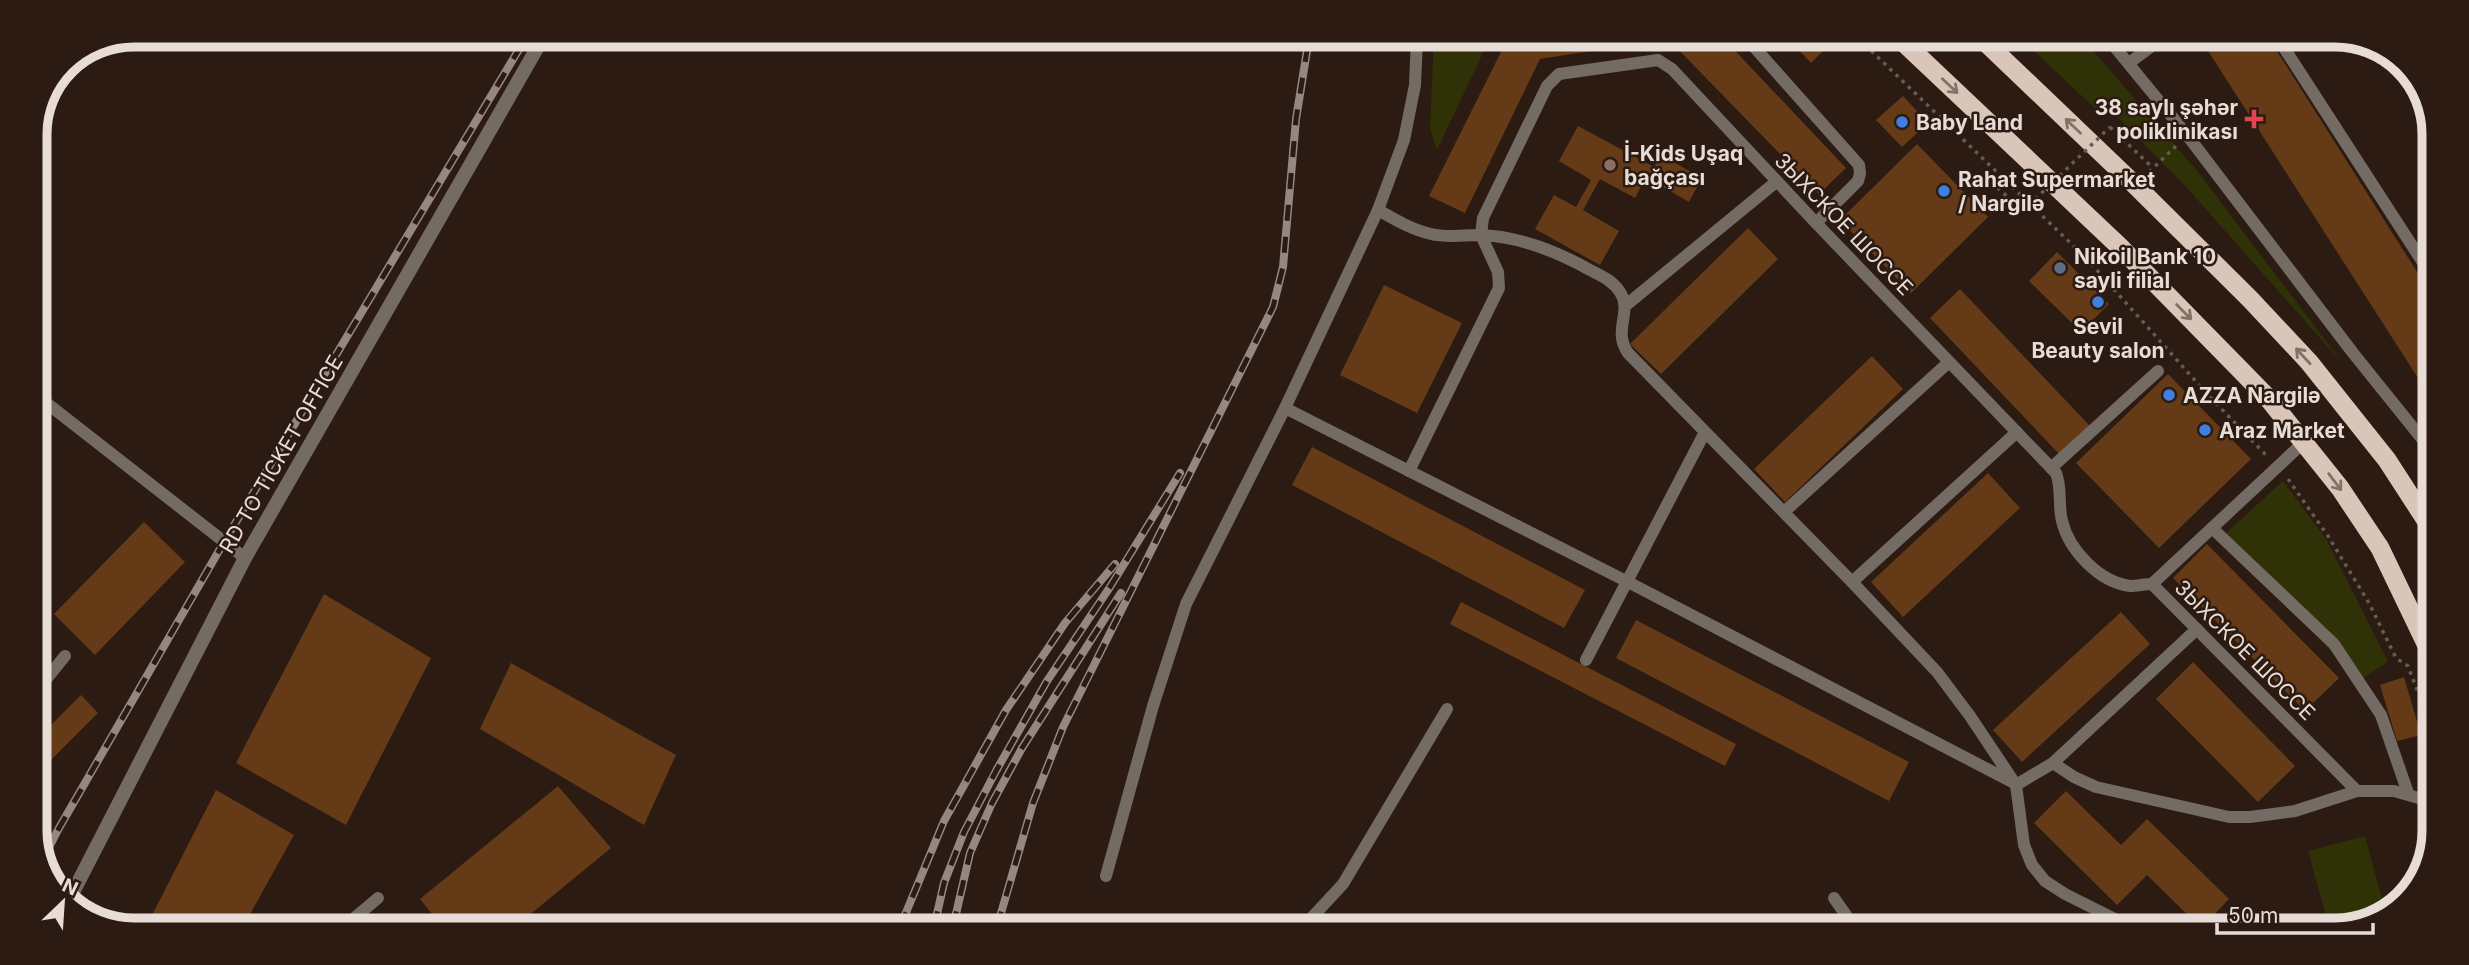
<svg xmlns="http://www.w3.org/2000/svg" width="2469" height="965" font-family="Inter,sans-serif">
	<rect width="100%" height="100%" fill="#2c1b12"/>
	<g fill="#2e3206">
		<polygon points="1434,38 1490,38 1437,150 1430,128"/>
		<polygon points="2022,40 2084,40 2198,172 2344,365 2188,189 2113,112 2098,111"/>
		<polygon points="2283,481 2326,539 2388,662 2358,681 2224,535"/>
		<polygon points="2365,836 2386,914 2330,930 2308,851"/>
	</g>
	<g fill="#653a17">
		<polygon points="1508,38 1724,39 1846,168 1819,194 1668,39 1540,59 1465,213 1429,196"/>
		<polygon points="1792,39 1835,39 1811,63 1790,41"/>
		<polygon points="2201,40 2270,40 2433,297 2432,389 2427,392"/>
		<polygon points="1903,96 1928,123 1902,147 1876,120"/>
		<polygon points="1578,126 1654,167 1661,155 1702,178 1689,202 1646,177 1635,198 1600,179 1583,210 1619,231 1600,265 1535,229 1554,195 1576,207 1591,180 1559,161"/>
		<polygon points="1917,144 1988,217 1911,293 1840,220"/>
		<polygon points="1748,228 1778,259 1661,374 1630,344"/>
		<polygon points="2057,252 2109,304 2081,332 2029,281"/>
		<polygon points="1384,285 1462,323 1417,413 1340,375"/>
		<polygon points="1960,289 2090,426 2060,455 1930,318"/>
		<polygon points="1872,356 1903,389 1785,502 1754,469"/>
		<polygon points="2168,374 2251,459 2159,548 2076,463"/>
		<polygon points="1312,447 1585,590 1564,628 1292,485"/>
		<polygon points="1988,473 2020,508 1903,617 1871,582"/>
		<polygon points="144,522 185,562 95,655 54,614"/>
		<polygon points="2207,544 2339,678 2305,711 2173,578"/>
		<polygon points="324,594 431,658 346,825 236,763"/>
		<polygon points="1461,602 1736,744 1725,766 1450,624"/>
		<polygon points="2121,612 2150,644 2022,762 1993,730"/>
		<polygon points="1636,620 1909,762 1889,801 1616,658"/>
		<polygon points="2193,662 2295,766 2258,802 2156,699"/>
		<polygon points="511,663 676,755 644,825 480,729"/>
		<polygon points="2404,677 2421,735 2397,741 2380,685"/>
		<polygon points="81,695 98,713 49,762 35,748 35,741"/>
		<polygon points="558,786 611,848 516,926 441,925 420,899"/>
		<polygon points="216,790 294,835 244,925 147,925"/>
		<polygon points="2066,791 2121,845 2147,819 2229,899 2201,928 2147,875 2117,905 2034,823"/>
	</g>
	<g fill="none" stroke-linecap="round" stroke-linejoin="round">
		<g stroke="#695a52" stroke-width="3.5" stroke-dasharray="3.5 5" stroke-linecap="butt">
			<polyline points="1859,39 2087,259 2208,395 2266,455"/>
			<polyline points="2110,127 2153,168"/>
			<polyline points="2149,172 2176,146"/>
			<polyline points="1993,176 1989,180 2023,211"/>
			<polyline points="2288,479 2328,536 2369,603 2396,658 2408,666 2430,724"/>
		</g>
		<g stroke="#746b65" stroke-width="12">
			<polyline points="1114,37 1194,40 1208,38"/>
			<path d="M1417 38 1415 85 1404 140 1378 210C1394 219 1412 230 1431 234 1447 238 1463 235 1479 235 1519 236 1556 251 1590 270 1602 276 1613 281 1620 292 1633 312 1612 330 1628 353L1852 582 1937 672 1970 716 2016 785 2024 845 2032 865 2045 881 2065 894 2137 930"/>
			<polyline points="1747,39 1859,165 1860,173 1858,181 1816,223"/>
			<polyline points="2109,40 2187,135 2353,353 2431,450"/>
			<polyline points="2279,40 2433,278"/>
			<polyline points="2129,63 2160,40"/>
			<polyline points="1378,210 1285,408 1628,582 2016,784"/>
			<polyline points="1625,306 1776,182"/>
			<polyline points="35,394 245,558"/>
			<polyline points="2051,468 2158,371"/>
			<path d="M1409 471 1499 288 1498 272 1481 235 1483 218 1547 86 1559 74 1658 60 1672 69 1816 223 2056 473C2062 488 2058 505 2062 521 2069 550 2099 582 2130 586 2137 586 2145 584 2152 584L2357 791"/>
			<polyline points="1784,512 1949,362"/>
			<polyline points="2212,528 2334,644 2381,715 2408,793"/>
			<polyline points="1852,582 2017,432"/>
			<polyline points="2152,584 2304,442"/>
			<polyline points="1586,660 1705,432"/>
			<polyline points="35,693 65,656"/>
			<polyline points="2053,763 2074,777 2096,787 2229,817 2250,817 2295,811 2357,791 2394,791 2429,801"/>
			<polyline points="2016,785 2053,763 2197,629"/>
			<polyline points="1106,876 1153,706 1186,604 1285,408"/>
			<polyline points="1834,898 1848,918 1849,929"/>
			<polyline points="346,925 378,898"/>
			<polyline points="1303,927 1343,884 1447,709"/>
		</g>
		<polyline stroke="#746b65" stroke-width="14" points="69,900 245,558 544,36"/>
		<g stroke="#dac6b9" stroke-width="19">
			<polyline points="1900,39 2120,247 2268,398 2340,488 2380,548 2430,652"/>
			<polyline points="1982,39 2136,186 2250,299 2309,362 2387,460 2431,528"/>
		</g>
		<defs>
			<g id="rail">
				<polyline points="43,859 59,828 224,542 527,36"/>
				<polyline points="900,927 944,821 1006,710 1065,623 1115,564"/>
				<polyline points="934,927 944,883 964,832 996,771 1047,681 1110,587 1180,473"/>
				<polyline points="953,927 970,853 992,803 1022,748 1121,593"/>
				<polyline points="997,927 1033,803 1063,727 1273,307 1283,267 1296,119 1309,38"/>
			</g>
		</defs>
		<use href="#rail" stroke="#968780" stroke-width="8"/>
		<use href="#rail" stroke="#2c1b12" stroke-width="5" stroke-dasharray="16" stroke-linecap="butt"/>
		<polyline stroke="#695a52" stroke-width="3.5" stroke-dasharray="3.5 5" stroke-linecap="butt" points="2023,211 2110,127"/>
	</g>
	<defs><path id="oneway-shaft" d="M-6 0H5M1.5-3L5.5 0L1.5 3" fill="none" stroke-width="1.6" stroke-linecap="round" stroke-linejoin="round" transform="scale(1.75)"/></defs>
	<g stroke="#837066">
		<use href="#oneway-shaft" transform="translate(1950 86) rotate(43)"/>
		<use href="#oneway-shaft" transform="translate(2073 126) rotate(-136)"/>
		<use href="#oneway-shaft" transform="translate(2184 312) rotate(45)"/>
		<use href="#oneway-shaft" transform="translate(2303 356) rotate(-133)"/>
		<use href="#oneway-shaft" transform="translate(2335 482) rotate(53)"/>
	</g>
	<path fill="#e0444e" stroke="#2c1b12" stroke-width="2.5" d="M2250.5 108.5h7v7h7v7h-7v7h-7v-7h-7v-7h7z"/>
	<g fill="#3f7fe0" stroke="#2c1b12" stroke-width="2.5">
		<circle cx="1902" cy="122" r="7"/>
		<circle cx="1944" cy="191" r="7"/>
		<circle cx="2098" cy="302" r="7"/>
		<circle cx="2169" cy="395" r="7"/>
		<circle cx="2205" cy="430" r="7"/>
	</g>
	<circle fill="#8d6e63" stroke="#2c1b12" stroke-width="2.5" cx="1610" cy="165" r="7"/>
	<circle fill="#5c6f8a" stroke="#2c1b12" stroke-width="2.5" cx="2060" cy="268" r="7"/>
	<g text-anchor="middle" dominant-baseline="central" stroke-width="5" stroke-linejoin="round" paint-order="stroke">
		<g font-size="21" font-weight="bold" fill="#e8dcd6" stroke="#2c1b12" text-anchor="start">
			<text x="2238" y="107" text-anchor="end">38 saylı şəhər<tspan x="2238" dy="24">poliklinikası</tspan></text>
			<text x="1916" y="122">Baby Land</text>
			<text x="1624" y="153">İ-Kids Uşaq<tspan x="1624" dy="24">bağçası</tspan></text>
			<text x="1958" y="179">Rahat Supermarket<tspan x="1958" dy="24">/ Nargilə</tspan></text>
			<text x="2074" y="256">Nikoil Bank 10<tspan x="2074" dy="24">sayli filial</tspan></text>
			<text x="2098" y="326" text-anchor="middle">Sevil<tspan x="2098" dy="24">Beauty salon</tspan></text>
			<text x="2183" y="395">AZZA Nargilə</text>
			<text x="2219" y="430">Araz Market</text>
		</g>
		<g font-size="21" fill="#e8dcd6" stroke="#2c1b12">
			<text transform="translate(1844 224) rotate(46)">ЗЫХСКОЕ ШОССЕ</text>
			<text transform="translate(281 454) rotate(-60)">RD TO TICKET OFFICE</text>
			<text transform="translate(2245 650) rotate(45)">ЗЫХСКОЕ ШОССЕ</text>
		</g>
	</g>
	<path d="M0 0H2469V965H0ZM134 47H2335A87 87 0 0 1 2422 134V831A87 87 0 0 1 2335 918H134A87 87 0 0 1 47 831V134A87 87 0 0 1 134 47Z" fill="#2c1b12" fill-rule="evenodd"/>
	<path fill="none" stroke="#e8dcd6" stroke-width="9" d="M134 47H2335A87 87 0 0 1 2422 134V831A87 87 0 0 1 2335 918H134A87 87 0 0 1 47 831V134A87 87 0 0 1 134 47Z"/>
	<g transform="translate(63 902) rotate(25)" stroke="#2c1b12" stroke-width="5" paint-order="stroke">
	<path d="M0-5L12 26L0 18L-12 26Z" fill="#e8dcd6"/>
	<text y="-10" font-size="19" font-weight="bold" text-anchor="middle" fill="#e8dcd6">N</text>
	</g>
	<path d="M2217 923v10h156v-10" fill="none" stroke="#e8dcd6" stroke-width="3.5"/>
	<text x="2228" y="923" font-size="21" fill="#e8dcd6" stroke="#2c1b12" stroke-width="5" paint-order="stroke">50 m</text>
</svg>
